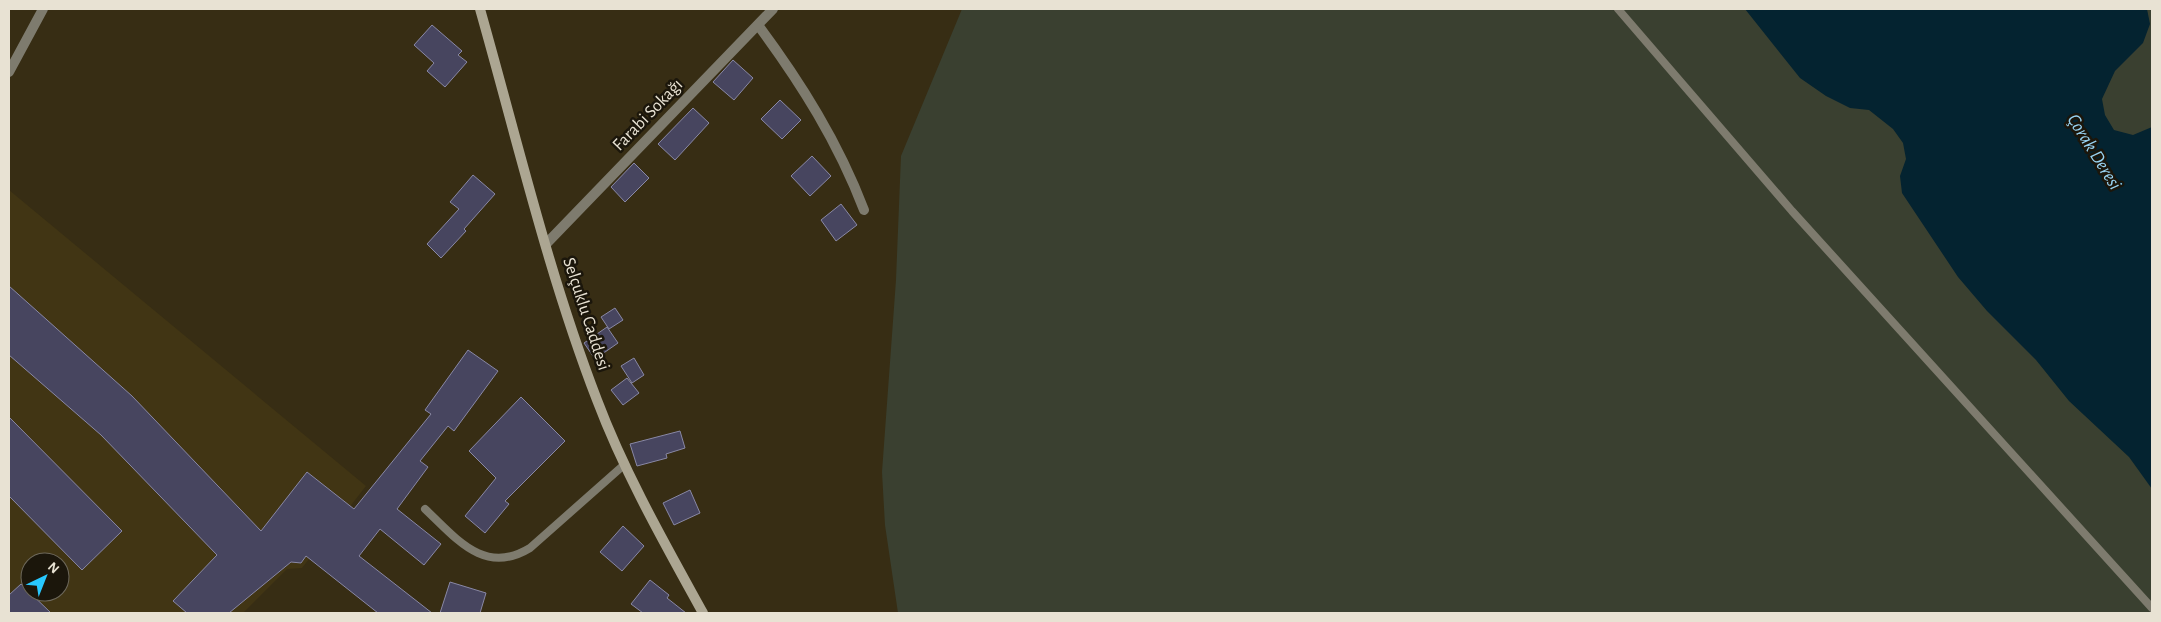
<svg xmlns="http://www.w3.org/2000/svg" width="2161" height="622" font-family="'Alegreya Sans',sans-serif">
	<rect width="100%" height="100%" fill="#372d14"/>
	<path fill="#413514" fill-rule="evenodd" d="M9 190 366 486 302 568 287 569 243 613H9ZM30 562H60V592H30Z"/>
	<polygon fill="#3a4030" points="962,9 2152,9 2152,613 898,613 885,525 882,472 896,280 901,156"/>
	<polygon fill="#042330" points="1745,9 2147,9 2150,24 2143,43 2115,71 2102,99 2105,115 2114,130 2133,135 2152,127 2152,489 2129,457 2069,401 2036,360 1987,311 1958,277 1902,193 1900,176 1906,159 1903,143 1893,129 1869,110 1850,108 1826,96 1800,78"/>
	<g fill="#47455f" stroke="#8988a5">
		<polygon points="432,25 462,51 458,55 467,62 445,87 427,71 434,63 414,45"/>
		<polygon points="733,60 753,78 734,100 713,82"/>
		<polygon points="780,100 801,120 782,139 761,119"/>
		<polygon points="693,108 709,123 675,160 658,144"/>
		<polygon points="812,156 831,176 810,196 791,176"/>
		<polygon points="634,163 649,178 625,202 611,187"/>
		<polygon points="473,175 495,194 464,229 466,231 441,258 427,244 459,209 450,202"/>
		<polygon points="841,204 857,225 836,241 821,220"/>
		<polygon points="9,286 132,396 261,531 307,472 354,509 431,414 425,410 468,350 498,371 454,431 448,426 420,461 428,467 397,509 441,544 424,565 380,529 359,556 432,613 378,613 306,556 301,563 291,562 229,613 187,613 173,601 217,555 101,435 9,355"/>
		<polygon points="615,308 623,320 609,329 601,317"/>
		<polygon points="607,327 618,343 595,359 584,343"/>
		<polygon points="634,358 644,375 632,383 621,366"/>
		<polygon points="627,378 639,393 623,405 611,390"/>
		<polygon points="521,397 565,441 505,501 509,504 485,533 465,516 496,478 469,451"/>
		<polygon points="9,417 122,531 82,570 9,496"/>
		<polygon points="680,431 685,448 666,454 667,458 637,466 630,444"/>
		<polygon points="690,490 700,513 674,525 663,503"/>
		<polygon points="623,526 644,546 622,571 600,552"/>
		<polygon points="650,580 669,595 667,598 686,613 643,613 631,604"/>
		<polygon points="450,582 486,593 480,613 440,613"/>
		<polygon points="21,584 51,613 9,613 9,595"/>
	</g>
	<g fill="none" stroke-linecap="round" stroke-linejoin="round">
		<g stroke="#7e7b6e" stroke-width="8">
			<polyline points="1618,9 1792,211 2152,608"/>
			<path d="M425 509C456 538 484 576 530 548L625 464"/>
		</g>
		<g stroke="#7e7b6e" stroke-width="10">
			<path d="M758 25C801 83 838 142 864 210"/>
			<polyline points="9,72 43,9"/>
			<polyline points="546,244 773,9"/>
		</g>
		<path stroke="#aca692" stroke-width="10" d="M480 9C517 139 548 273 597 400 625 474 665 544 703 613"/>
	</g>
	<g text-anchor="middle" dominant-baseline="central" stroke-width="5" stroke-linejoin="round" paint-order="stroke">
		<g font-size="18" fill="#e8e2d3" stroke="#1b160b">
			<text transform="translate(648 115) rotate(-46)">Farabi Sokağı</text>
			<text transform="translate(586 314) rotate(72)">Selçuklu Caddesi</text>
		</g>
		<g font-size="19" font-style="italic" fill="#98d3f2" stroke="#1b160b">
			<text transform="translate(2094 152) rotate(58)">Çorak Deresi</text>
		</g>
	</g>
	<rect width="2161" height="622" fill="none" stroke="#e8e2d3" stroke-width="20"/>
	<g transform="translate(45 577) rotate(43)"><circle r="24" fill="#1b160b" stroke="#6d685b"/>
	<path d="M0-4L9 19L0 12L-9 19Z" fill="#28c8ff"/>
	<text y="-8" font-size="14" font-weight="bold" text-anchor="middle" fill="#e8e2d3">N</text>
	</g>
</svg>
